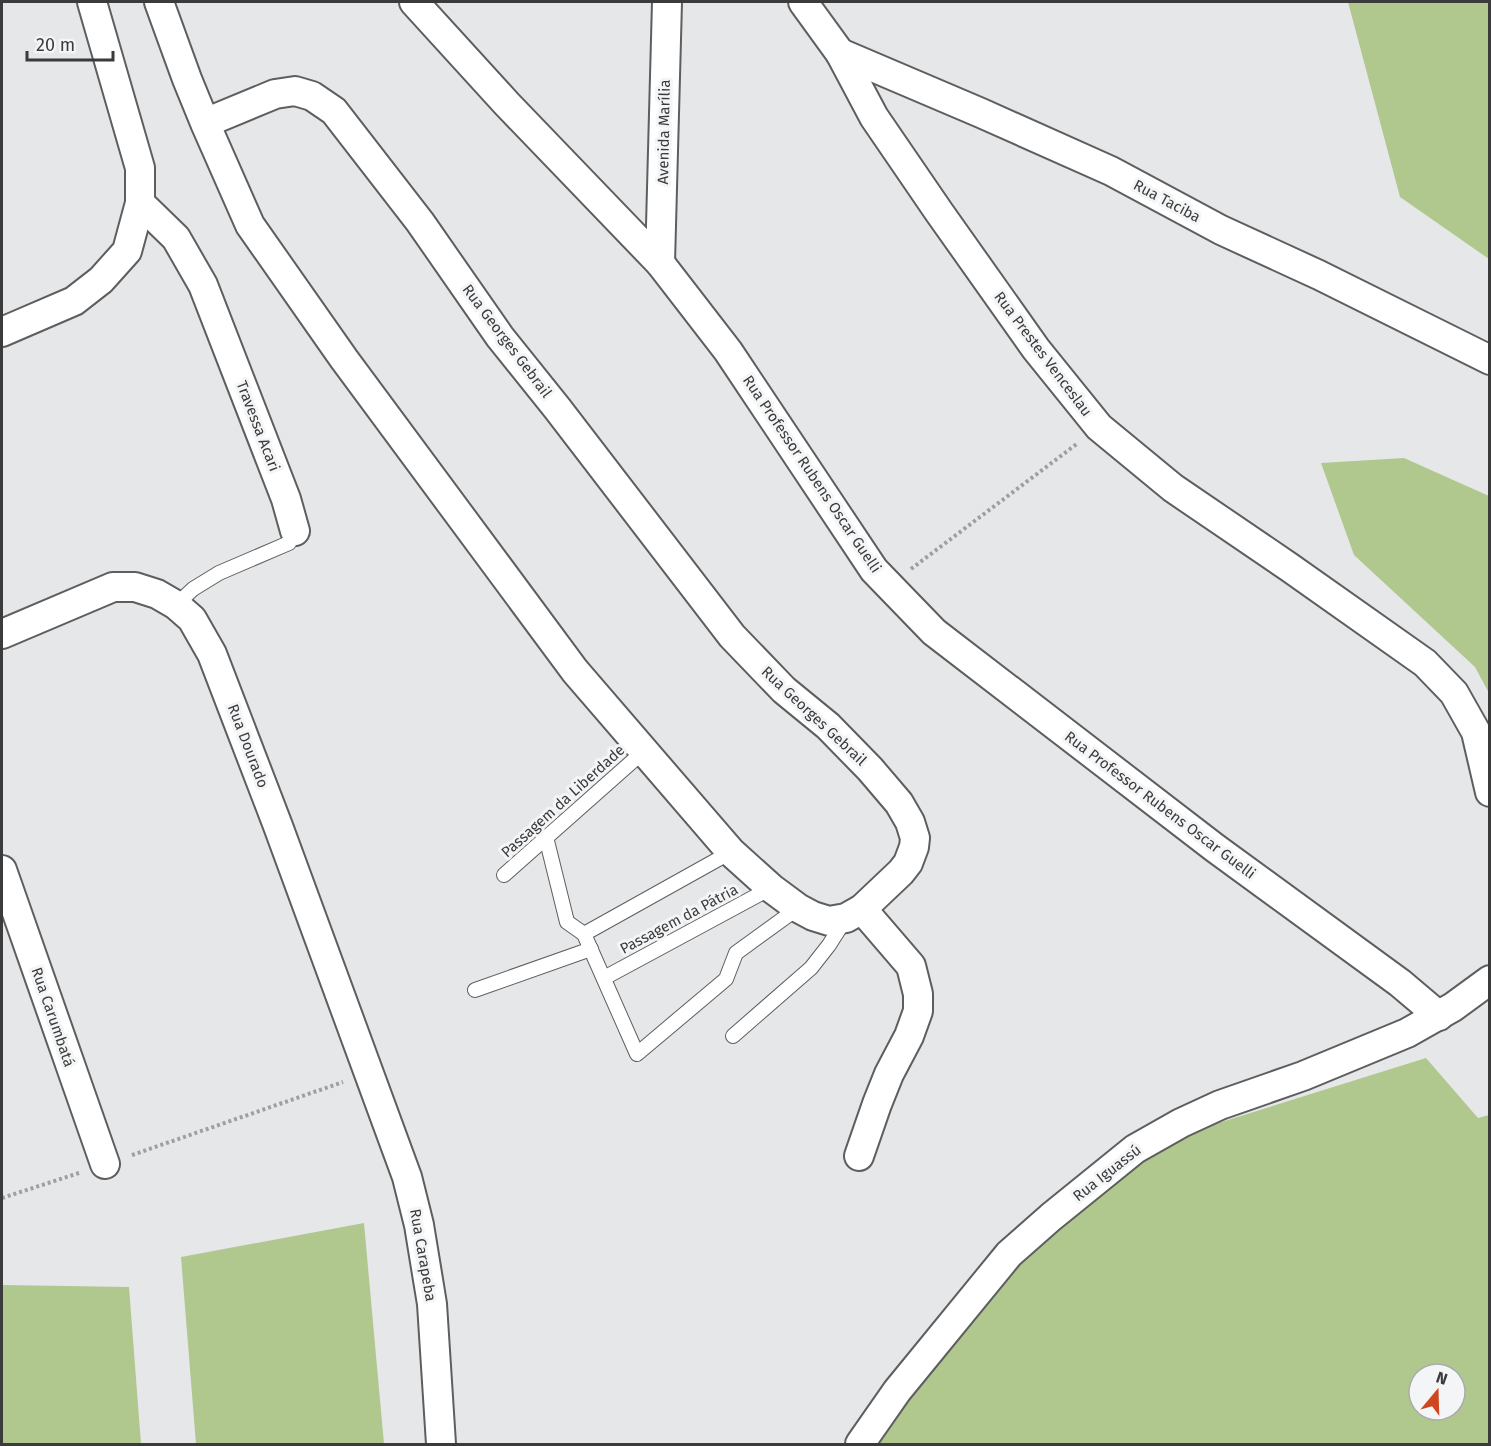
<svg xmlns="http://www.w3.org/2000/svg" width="1491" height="1446" font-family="'Fira Sans',sans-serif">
	<rect width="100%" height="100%" fill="#e6e7e9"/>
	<g fill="#b0c88e" fill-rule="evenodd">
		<polygon points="1348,2 1489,2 1489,259 1400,197"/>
		<polygon points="1404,458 1489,496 1489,693 1475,667 1354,555 1321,463"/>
		<path d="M1426 1058 1478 1118 1489 1115V1444H871L935 1346 1135 1149ZM1419 1374H1455V1410H1419Z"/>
		<polygon points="364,1223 384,1444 196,1444 181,1257"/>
		<polygon points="2,1285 129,1287 141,1444 2,1444"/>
	</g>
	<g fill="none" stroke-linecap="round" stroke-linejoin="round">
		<defs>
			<g id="lane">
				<polyline points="176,605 193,589 219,573 289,543 295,531"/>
				<polyline points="546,837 567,922 584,934 637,1054 726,979 736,953 798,908"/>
				<polyline points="504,875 644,751"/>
				<polyline points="584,934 731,852"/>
				<polyline points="604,978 771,888"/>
				<polyline points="475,990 591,949"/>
				<polyline points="733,1036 811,968 829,945 845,920"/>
			</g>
			<g id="street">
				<polyline points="159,2 187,79 205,123 250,225 344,359 575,671 731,852 771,888 798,908 813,916 829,921 846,918 862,909 901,872 908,863 914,847 915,838 910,822 899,803 870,769 828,726 784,690 732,636 557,408 500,337 420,222 334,111 312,96 295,91 275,94 205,123"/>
				<polyline points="414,2 507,104 660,263 728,351 874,570 934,632 1215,848 1400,983 1439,1016"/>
				<polyline points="803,2 840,53 874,117 939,212 1036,349 1099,427 1173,488 1289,567 1425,663 1454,693 1476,732 1490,792"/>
				<polyline points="840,53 981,113 1111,171 1221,230 1319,275 1490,360"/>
				<polyline points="140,203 176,238 203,285 286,499 295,531"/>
				<polyline points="660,263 667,2"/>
				<polyline points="2,332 74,301 101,280 127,251 140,203 140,168 92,2"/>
				<polyline points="2,634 113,587 135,587 157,594 176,605 192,619 212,654 278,826 407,1177 419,1225 432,1304 441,1444"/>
				<polyline points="2,870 105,1164"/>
				<polyline points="859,1156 877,1104 889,1074 909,1036 918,1011 918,994 911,966 862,909"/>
				<polyline points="860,1444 897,1391 1009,1254 1051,1217 1135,1149 1181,1123 1220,1105 1303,1076 1407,1033 1453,1007 1490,980"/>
			</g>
		</defs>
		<use href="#lane" stroke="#5d5e5f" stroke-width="16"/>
		<use href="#street" stroke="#5d5e5f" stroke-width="32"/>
		<g stroke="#9e9fa0" stroke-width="4" stroke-dasharray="3 3" stroke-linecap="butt">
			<polyline points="911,569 1078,443"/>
			<polyline points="132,1155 343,1082"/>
			<polyline points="2,1198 79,1173"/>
		</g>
		<use href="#lane" stroke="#fff" stroke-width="14"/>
		<use href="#street" stroke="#fff" stroke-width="28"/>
	</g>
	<g text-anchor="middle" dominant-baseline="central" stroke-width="6" stroke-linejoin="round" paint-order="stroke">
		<g font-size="15" fill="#3b3b3c" stroke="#f4f5f6">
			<text transform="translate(664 132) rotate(-89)">Avenida Marília</text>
			<text transform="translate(1167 201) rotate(28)">Rua Taciba</text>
			<text transform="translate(507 341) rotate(53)">Rua Georges Gebrail</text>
			<text transform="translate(1043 354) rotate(53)">Rua Prestes Venceslau</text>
			<text transform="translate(258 426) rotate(69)">Travessa Acari</text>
			<text transform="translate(812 474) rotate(56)">Rua Professor Rubens Oscar Guelli</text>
			<text transform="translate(814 716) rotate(43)">Rua Georges Gebrail</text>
			<text transform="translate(248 746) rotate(69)">Rua Dourado</text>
			<text transform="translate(563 801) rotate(-42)">Passagem da Liberdade</text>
			<text transform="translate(1160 805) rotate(37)">Rua Professor Rubens Oscar Guelli</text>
			<text transform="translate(679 919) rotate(-28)">Passagem da Pátria</text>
			<text transform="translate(53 1017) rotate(71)">Rua Carumbatá</text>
			<text transform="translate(1107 1173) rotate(-38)">Rua Iguassú</text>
			<text transform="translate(423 1255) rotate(80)">Rua Carapeba</text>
		</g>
	</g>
	<rect width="1491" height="1446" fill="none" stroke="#3b3b3c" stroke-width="6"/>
	<g transform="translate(1437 1392) rotate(19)"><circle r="28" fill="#f4f5f6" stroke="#aaabac" stroke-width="1.5"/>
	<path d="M0-4.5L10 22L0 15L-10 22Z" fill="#cf4620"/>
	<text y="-9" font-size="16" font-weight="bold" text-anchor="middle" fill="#3b3b3c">N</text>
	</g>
	<path d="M27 51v9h86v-9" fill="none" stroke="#3b3b3c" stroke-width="3"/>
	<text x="36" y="51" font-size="18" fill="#3b3b3c" stroke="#f4f5f6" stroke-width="4.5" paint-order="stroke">20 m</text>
</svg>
